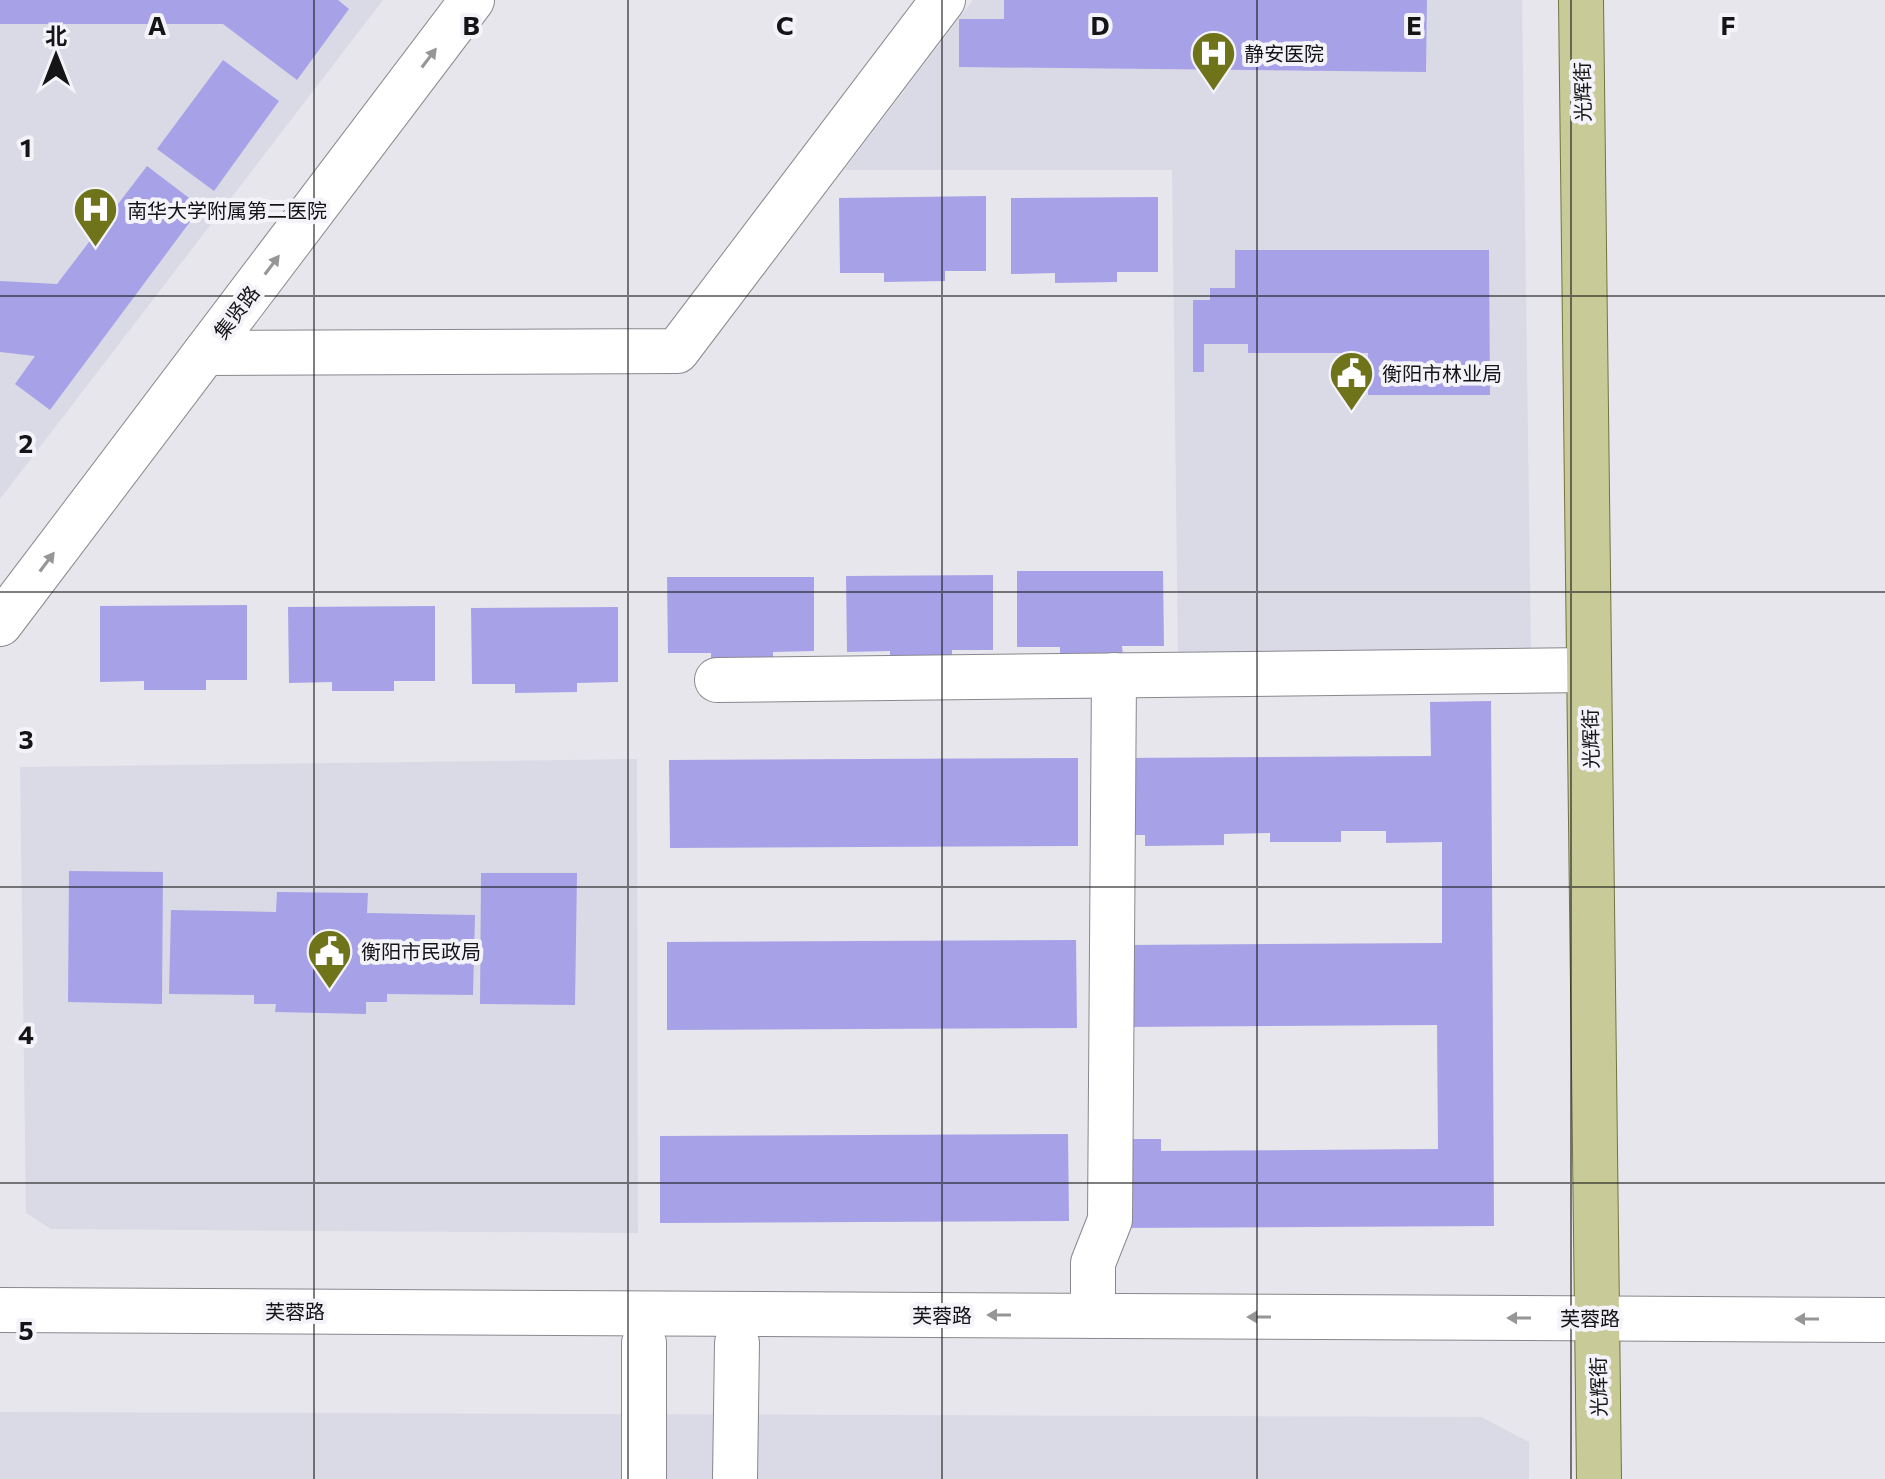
<svg xmlns="http://www.w3.org/2000/svg" width="1885" height="1479" font-family="Commissioner,'Noto Sans SC',sans-serif">
	<rect width="100%" height="100%" fill="#e6e6ec"/>
	<g fill="#dadae7">
		<polygon points="0,0 383,0 0,499"/>
		<polygon points="973,0 1522,0 1531,654 1178,658 1172,170 844,170"/>
		<polygon points="637,759 638,1233 51,1229 26,1213 20,767"/>
		<polygon points="0,1412 1481,1417 1529,1442 1529,1479 0,1479"/>
	</g>
	<g fill="#a7a2e7">
		<polygon points="0,0 338,0 349,9 297,80 223,24 0,24"/>
		<polygon points="1004,0 1427,0 1426,72 959,67 959,19 1004,19"/>
		<polygon points="223,60 279,101 214,191 157,149"/>
		<polygon points="147,166 201,207 50,410 15,384 35,356 0,352 0,281 57,284"/>
		<polygon points="986,196 986,271 945,271 945,281 884,282 884,273 840,273 839,198"/>
		<polygon points="1158,197 1158,272 1117,272 1117,282 1055,283 1055,273 1011,274 1011,198"/>
		<polygon points="1235,250 1489,250 1490,395 1368,395 1368,353 1248,353 1248,344 1204,344 1204,372 1193,372 1193,300 1210,300 1210,288 1235,288"/>
		<polygon points="1017,571 1163,571 1164,646 1122,646 1123,656 1060,656 1060,647 1017,647"/>
		<polygon points="993,575 993,650 952,650 952,660 890,661 890,651 847,652 846,576"/>
		<polygon points="667,577 814,577 814,651 773,652 773,661 711,662 711,653 668,653"/>
		<polygon points="247,605 247,680 206,680 206,690 144,690 144,681 100,682 100,606"/>
		<polygon points="435,606 435,681 394,681 394,691 332,691 332,682 289,683 288,607"/>
		<polygon points="618,607 618,682 577,683 577,692 515,693 515,684 472,684 471,608"/>
		<polygon points="1491,701 1494,1226 1116,1228 1116,1139 1161,1139 1161,1151 1438,1149 1437,1025 1123,1027 1123,945 1442,943 1442,842 1386,843 1386,831 1341,831 1341,842 1270,842 1270,833 1224,834 1224,845 1145,846 1145,835 1123,835 1122,758 1431,756 1430,702"/>
		<polygon points="1078,758 1078,846 670,848 669,760"/>
		<polygon points="69,871 163,872 162,1004 68,1002"/>
		<polygon points="481,873 577,873 575,1005 480,1004"/>
		<polygon points="277,892 368,893 367,913 475,915 473,995 387,994 387,1002 366,1002 366,1014 275,1012 276,1004 254,1004 254,995 169,994 171,910 276,912"/>
		<polygon points="1076,940 1077,1028 667,1030 667,942"/>
		<polygon points="1068,1134 1069,1221 660,1223 660,1136"/>
	</g>
	<g fill="none" stroke-linecap="round" stroke-linejoin="round">
		<defs>
			<g id="minor">
				<polyline points="205,353 677,351 943,0"/>
				<polyline points="0,624 472,0"/>
				<polyline points="717,680 1589,670"/>
				<polyline points="0,1310 1885,1320"/>
				<polyline points="1093,1316 1093,1263 1110,1220 1114,675"/>
				<polyline points="644,1479 644,1343"/>
				<polyline points="735,1479 737,1343"/>
			</g>
			<polyline id="major" points="1581,0 1599,1479"/>
		</defs>
		<use href="#minor" stroke="#88888e" stroke-width="46"/>
		<use href="#major" stroke="#72753f" stroke-width="46"/>
		<use href="#minor" stroke="#fff" stroke-width="44"/>
		<use href="#major" stroke="#c8cb98" stroke-width="44"/>
	</g>
	<defs><path id="oneway-solid" d="M-6-.8H1V-3.2L6.5 0L1 3.2V.8H-6Z" transform="scale(2)"/></defs>
	<g fill="#969697">
		<use href="#oneway-solid" transform="translate(429 58) rotate(-53)"/>
		<use href="#oneway-solid" transform="translate(272 265) rotate(-53)"/>
		<use href="#oneway-solid" transform="translate(47 562) rotate(-53)"/>
		<use href="#oneway-solid" transform="translate(999 1315) rotate(-180)"/>
		<use href="#oneway-solid" transform="translate(1259 1317) rotate(-180)"/>
		<use href="#oneway-solid" transform="translate(1519 1318) rotate(-180)"/>
		<use href="#oneway-solid" transform="translate(1807 1319) rotate(-180)"/>
	</g>
	<path fill="none" stroke="#151517" stroke-width="2" stroke-opacity="0.55" d="M314 0V1479M628 0V1479M942 0V1479M1257 0V1479M1571 0V1479M0 296H1885M0 592H1885M0 887H1885M0 1183H1885"/>
	<defs>
		<symbol id="hospital-pin" viewBox="-11 -11 22 30"><path d="M0 17L-7.5 6A9.5 9.5 0 1 1 7.5 6Z" fill="#6f7319" stroke="#f3f3f9"/><path d="M-5-5h3v3.5h4V-5h3V5h-3V1.5h-4V5h-3Z" fill="#fff"/></symbol>
		<symbol id="civic-pin" viewBox="-11 -11 22 30"><path d="M0 17L-7.5 6A9.5 9.5 0 1 1 7.5 6Z" fill="#6f7319" stroke="#f3f3f9"/><path d="M-.6-6.5H3V-4.5H.6V-3L4-1V1h2V6H-6V1h2V-1L-.6-3ZM-1.2 2.5V6h2.4V2.5Z" fill="#fff"/></symbol>
	</defs>
	<g fill-rule="evenodd">
		<use href="#hospital-pin" x="1188" y="28" width="51" height="69"/>
		<use href="#hospital-pin" x="70" y="184" width="51" height="69"/>
		<use href="#civic-pin" x="1326" y="348" width="51" height="69"/>
		<use href="#civic-pin" x="304" y="926" width="51" height="69"/>
	</g>
	<g text-anchor="middle" dominant-baseline="central" stroke-width="8" stroke-linejoin="round" paint-order="stroke">
		<g font-size="20" fill="#151517" stroke="#f3f3f9" text-anchor="start">
			<text x="1244" y="53">静安医院</text>
			<text x="127" y="210">南华大学附属第二医院</text>
			<text x="1382" y="373">衡阳市林业局</text>
			<text x="361" y="951">衡阳市民政局</text>
		</g>
		<g font-size="20" fill="#151517" stroke="#f3f3f9">
			<text transform="translate(1582 92) rotate(-91)">光辉街</text>
			<text transform="translate(236 312) rotate(-53)">集贤路</text>
			<text transform="translate(1590 739) rotate(-91)">光辉街</text>
			<text x="295" y="1311">芙蓉路</text>
			<text x="942" y="1315">芙蓉路</text>
			<text x="1590" y="1318">芙蓉路</text>
			<text transform="translate(1598 1387) rotate(-91)">光辉街</text>
		</g>
	</g>
	<g font-size="26" text-anchor="middle" font-weight="bold" fill="#151517" stroke="#f3f3f9" stroke-width="8" stroke-linejoin="round" paint-order="stroke">
		<text x="157" y="35">A</text>
		<text x="471" y="35">B</text>
		<text x="785" y="35">C</text>
		<text x="1100" y="35">D</text>
		<text x="1414" y="35">E</text>
		<text x="1728" y="35">F</text>
		<text x="26" y="157">1</text>
		<text x="26" y="453">2</text>
		<text x="26" y="749">3</text>
		<text x="26" y="1044">4</text>
		<text x="26" y="1340">5</text>
	</g>
	<g transform="translate(56 56)" stroke="#f3f3f9" stroke-width="6" paint-order="stroke">
	<path d="M0-6L14 30L0 20L-14 30Z" fill="#151517"/>
	<text y="-12" font-size="22" font-weight="bold" text-anchor="middle" fill="#151517">北</text>
	</g>
</svg>
